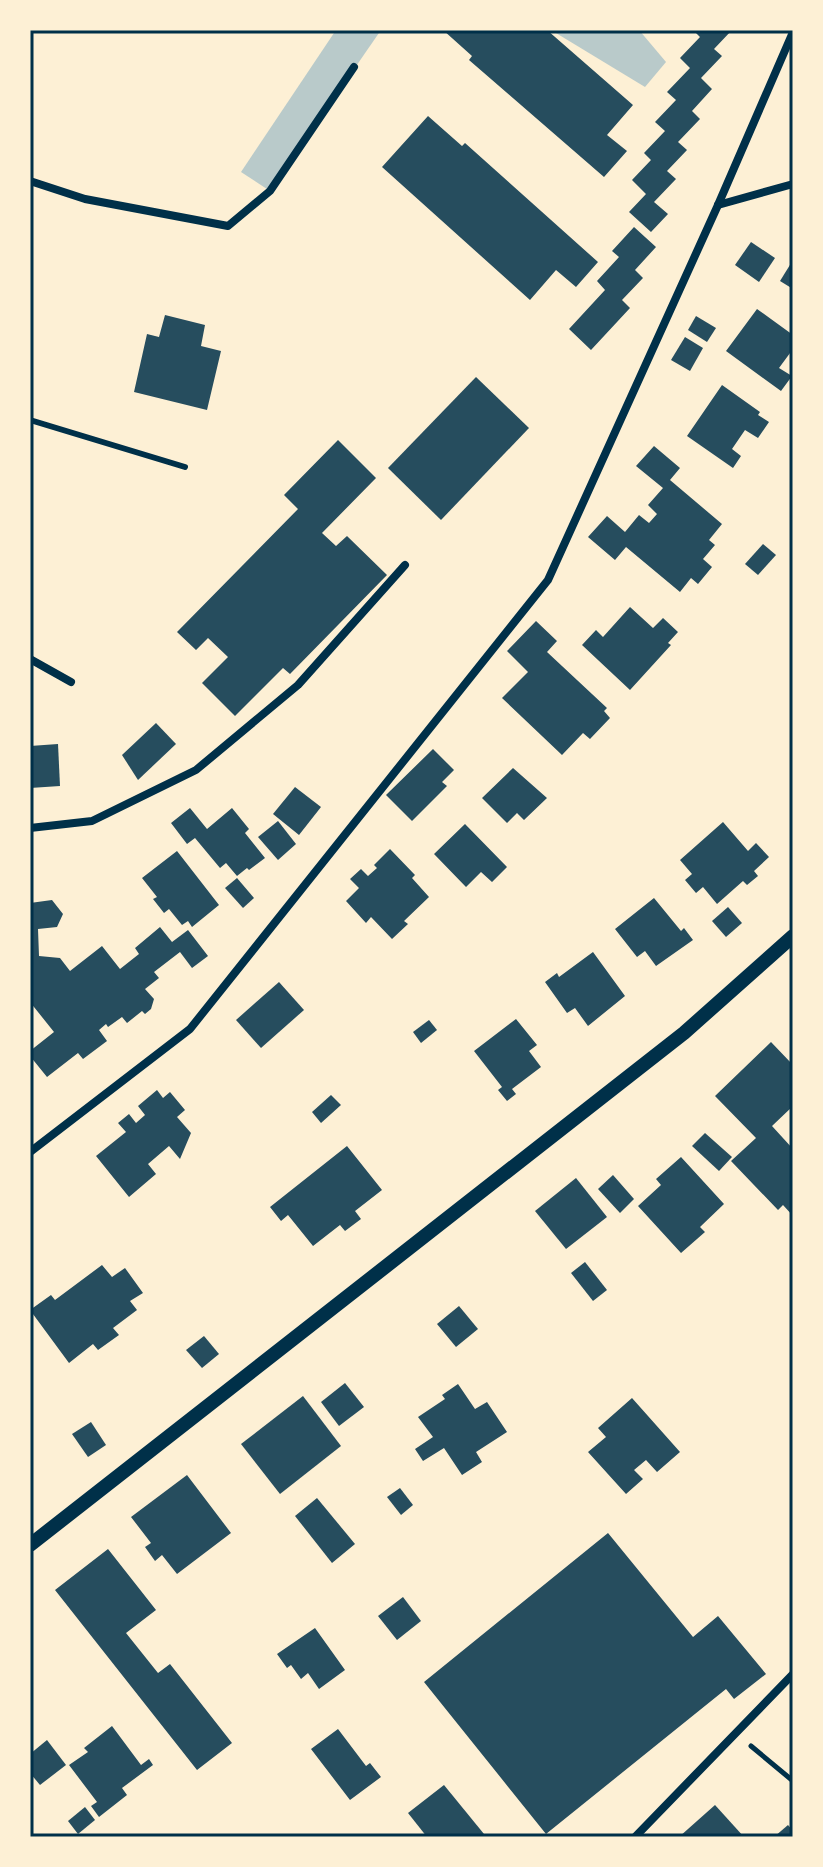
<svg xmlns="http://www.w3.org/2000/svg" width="823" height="1867" font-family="'Golos Text',sans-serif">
	<rect width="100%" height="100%" fill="#fdf0d5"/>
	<g fill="#b9caca">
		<polygon points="336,30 381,30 270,191 241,172"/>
		<polygon points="551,30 639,30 666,62 645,87"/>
	</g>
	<g fill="#264d5e">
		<polygon points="443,30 547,30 633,105 607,135 627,151 604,177 469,60 472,56"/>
		<polygon points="693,30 732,30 714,49 722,56 701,78 712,89 692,111 700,119 678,142 687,150 667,171 676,179 654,202 668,214 651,232 629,212 646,194 632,180 651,160 644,153 665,131 655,122 676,100 667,92 690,68 680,58 700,37"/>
		<polygon points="428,116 462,146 465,143 598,262 576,287 556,270 530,300 382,167"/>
		<polygon points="634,227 656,247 635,270 643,278 622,300 630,308 591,350 569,329 605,290 597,281 619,257 612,251"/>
		<polygon points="751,242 775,258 759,282 735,265"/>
		<polygon points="793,260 793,289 780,281"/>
		<polygon points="757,309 793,335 793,349 779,368 792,376 781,391 726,351"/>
		<polygon points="165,315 205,325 201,346 221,351 207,410 134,392 147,334 159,337"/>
		<polygon points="696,316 716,328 707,342 688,330"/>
		<polygon points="685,337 703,348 690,371 671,360"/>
		<polygon points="476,377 529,428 441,520 388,468"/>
		<polygon points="722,385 760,412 758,415 769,422 758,438 745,430 732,449 741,456 733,468 687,436"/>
		<polygon points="338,440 376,478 322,533 336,546 347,536 387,575 290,674 283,668 235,716 202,683 228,657 208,638 196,650 177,632 298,509 284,495"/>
		<polygon points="654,446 680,468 670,480 722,524 709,540 715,545 703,559 712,567 698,584 691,578 680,592 626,547 615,560 588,537 607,516 625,532 639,515 649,523 657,514 648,505 663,488 636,466"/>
		<polygon points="763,544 776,555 758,575 745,564"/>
		<polygon points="630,607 653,628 663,618 678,632 668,643 671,645 630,690 582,645 596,630 603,637"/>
		<polygon points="536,621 557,641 547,652 607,708 604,711 610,718 590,739 583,733 562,755 502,698 528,672 507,651"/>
		<polygon points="156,723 176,744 138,780 122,755"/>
		<polygon points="58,744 60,786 30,788 30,746"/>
		<polygon points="433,749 454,770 442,782 447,786 412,821 386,795"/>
		<polygon points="513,768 547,798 524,820 517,813 507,823 482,798"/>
		<polygon points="295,787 321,807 299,835 273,814"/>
		<polygon points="190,808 207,829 232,808 249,829 245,833 265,858 249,870 247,868 237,876 226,863 220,868 195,838 187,844 171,823"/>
		<polygon points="278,821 296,844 278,860 258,837"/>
		<polygon points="723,822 748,851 756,843 769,857 754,871 758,876 747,885 743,881 717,904 703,887 696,893 685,880 692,874 680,860"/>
		<polygon points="465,824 507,867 492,882 481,872 466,887 434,854"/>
		<polygon points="390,849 415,875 412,878 429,897 404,921 408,924 392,939 371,917 366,923 346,901 359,888 350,879 361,869 368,876 377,868 374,865"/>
		<polygon points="177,851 219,905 192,927 188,921 182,925 169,909 164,913 153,899 157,897 142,878"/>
		<polygon points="237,878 254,898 243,908 225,888"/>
		<polygon points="654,898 681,931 684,928 693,940 656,966 645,951 637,957 615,929"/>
		<polygon points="52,900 63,914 57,927 38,929 39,956 60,958 70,971 102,946 120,969 139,954 135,948 160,927 172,942 188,930 208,956 192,968 180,952 154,972 159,978 145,989 154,999 151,1009 145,1014 142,1011 127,1023 122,1017 108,1027 106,1024 99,1030 107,1041 83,1059 78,1053 47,1077 30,1056 30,1051 54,1032 30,1002 30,903"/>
		<polygon points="728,907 742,923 726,937 712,921"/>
		<polygon points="593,952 625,996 588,1026 575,1008 567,1013 545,982 557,973 559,977"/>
		<polygon points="279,982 304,1010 261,1048 236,1020"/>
		<polygon points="516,1019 537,1045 529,1051 541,1067 512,1089 516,1094 507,1101 498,1090 502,1087 474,1051"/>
		<polygon points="429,1020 437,1030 421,1043 413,1032"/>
		<polygon points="771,1042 793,1065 793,1106 772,1126 793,1149 793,1216 783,1205 778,1210 731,1161 756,1138 715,1096"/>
		<polygon points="157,1090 163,1098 170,1092 185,1110 177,1117 191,1133 180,1159 169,1146 148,1164 156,1174 129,1197 96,1156 126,1132 118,1123 129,1114 136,1123 145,1115 138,1106"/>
		<polygon points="331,1095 341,1105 321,1123 312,1112"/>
		<polygon points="705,1133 732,1157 719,1171 692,1146"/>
		<polygon points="347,1146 382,1190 355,1211 361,1219 345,1231 340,1225 313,1246 288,1215 281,1221 270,1207"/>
		<polygon points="681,1157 724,1204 700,1227 705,1232 681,1253 638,1206 661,1185 656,1179"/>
		<polygon points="613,1175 634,1199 620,1213 598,1189"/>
		<polygon points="576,1178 607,1217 566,1249 535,1211"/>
		<polygon points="585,1262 607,1290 593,1301 571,1273"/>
		<polygon points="102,1265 112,1277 125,1268 143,1293 130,1301 137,1310 113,1328 119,1335 98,1350 93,1344 69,1363 30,1310 51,1295 55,1300"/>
		<polygon points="459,1306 478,1329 456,1347 437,1324"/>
		<polygon points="204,1336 219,1354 202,1368 186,1350"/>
		<polygon points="345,1383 364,1407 339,1426 321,1402"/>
		<polygon points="458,1384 475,1409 487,1402 507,1432 476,1452 482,1462 462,1475 444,1448 423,1461 415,1449 433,1437 418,1417 445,1399 442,1395"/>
		<polygon points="303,1396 341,1446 280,1494 241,1444"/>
		<polygon points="632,1398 680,1452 657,1472 646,1460 634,1470 643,1479 626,1494 588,1452 606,1437 598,1428"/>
		<polygon points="91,1422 106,1445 88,1457 72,1434"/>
		<polygon points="187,1475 231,1533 177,1574 162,1555 155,1561 145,1547 151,1543 131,1517"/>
		<polygon points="400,1488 413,1505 401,1515 387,1497"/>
		<polygon points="317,1498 355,1544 332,1563 295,1516"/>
		<polygon points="608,1533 693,1637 718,1616 766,1674 734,1699 726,1689 546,1834 424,1682"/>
		<polygon points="108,1549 156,1610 126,1633 158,1673 170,1664 232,1743 197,1770 55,1590"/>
		<polygon points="403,1597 421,1621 397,1640 378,1616"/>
		<polygon points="315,1628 345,1670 319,1689 308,1673 301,1679 291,1665 287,1668 277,1654"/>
		<polygon points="112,1726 141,1765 149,1759 153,1765 122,1788 127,1795 99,1817 91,1806 97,1802 69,1765 88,1752 84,1748"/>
		<polygon points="338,1729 366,1766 370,1763 381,1777 350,1800 311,1749"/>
		<polygon points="47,1740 66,1765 40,1785 30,1773 30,1754"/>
		<polygon points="444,1785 484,1834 481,1837 427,1837 408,1813"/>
		<polygon points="715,1805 744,1837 679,1837"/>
		<polygon points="85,1807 95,1820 78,1834 68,1821"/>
		<polygon points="788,1825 793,1831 793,1837 774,1837"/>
	</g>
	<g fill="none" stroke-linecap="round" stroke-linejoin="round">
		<polyline stroke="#003049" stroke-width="5" points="751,1746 793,1781"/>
		<polyline stroke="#003049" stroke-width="6" points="30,420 185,467"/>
		<g stroke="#003049" stroke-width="8">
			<polyline points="30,181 85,199 228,226 270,191 354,67"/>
			<polyline points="718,205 793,184"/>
			<polyline points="30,659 71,682"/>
			<polyline points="30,828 92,821 196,770 298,685 405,565"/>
			<polyline points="30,1152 190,1029 548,580 718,205 793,32"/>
			<polyline points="635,1837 793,1674"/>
		</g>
		<polyline stroke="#003049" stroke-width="14" points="30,1545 684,1033 793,936"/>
	</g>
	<rect width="823" height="1867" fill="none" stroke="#fdf0d5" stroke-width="64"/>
	<rect x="32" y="32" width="759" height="1803" fill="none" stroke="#003049" stroke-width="3"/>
</svg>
